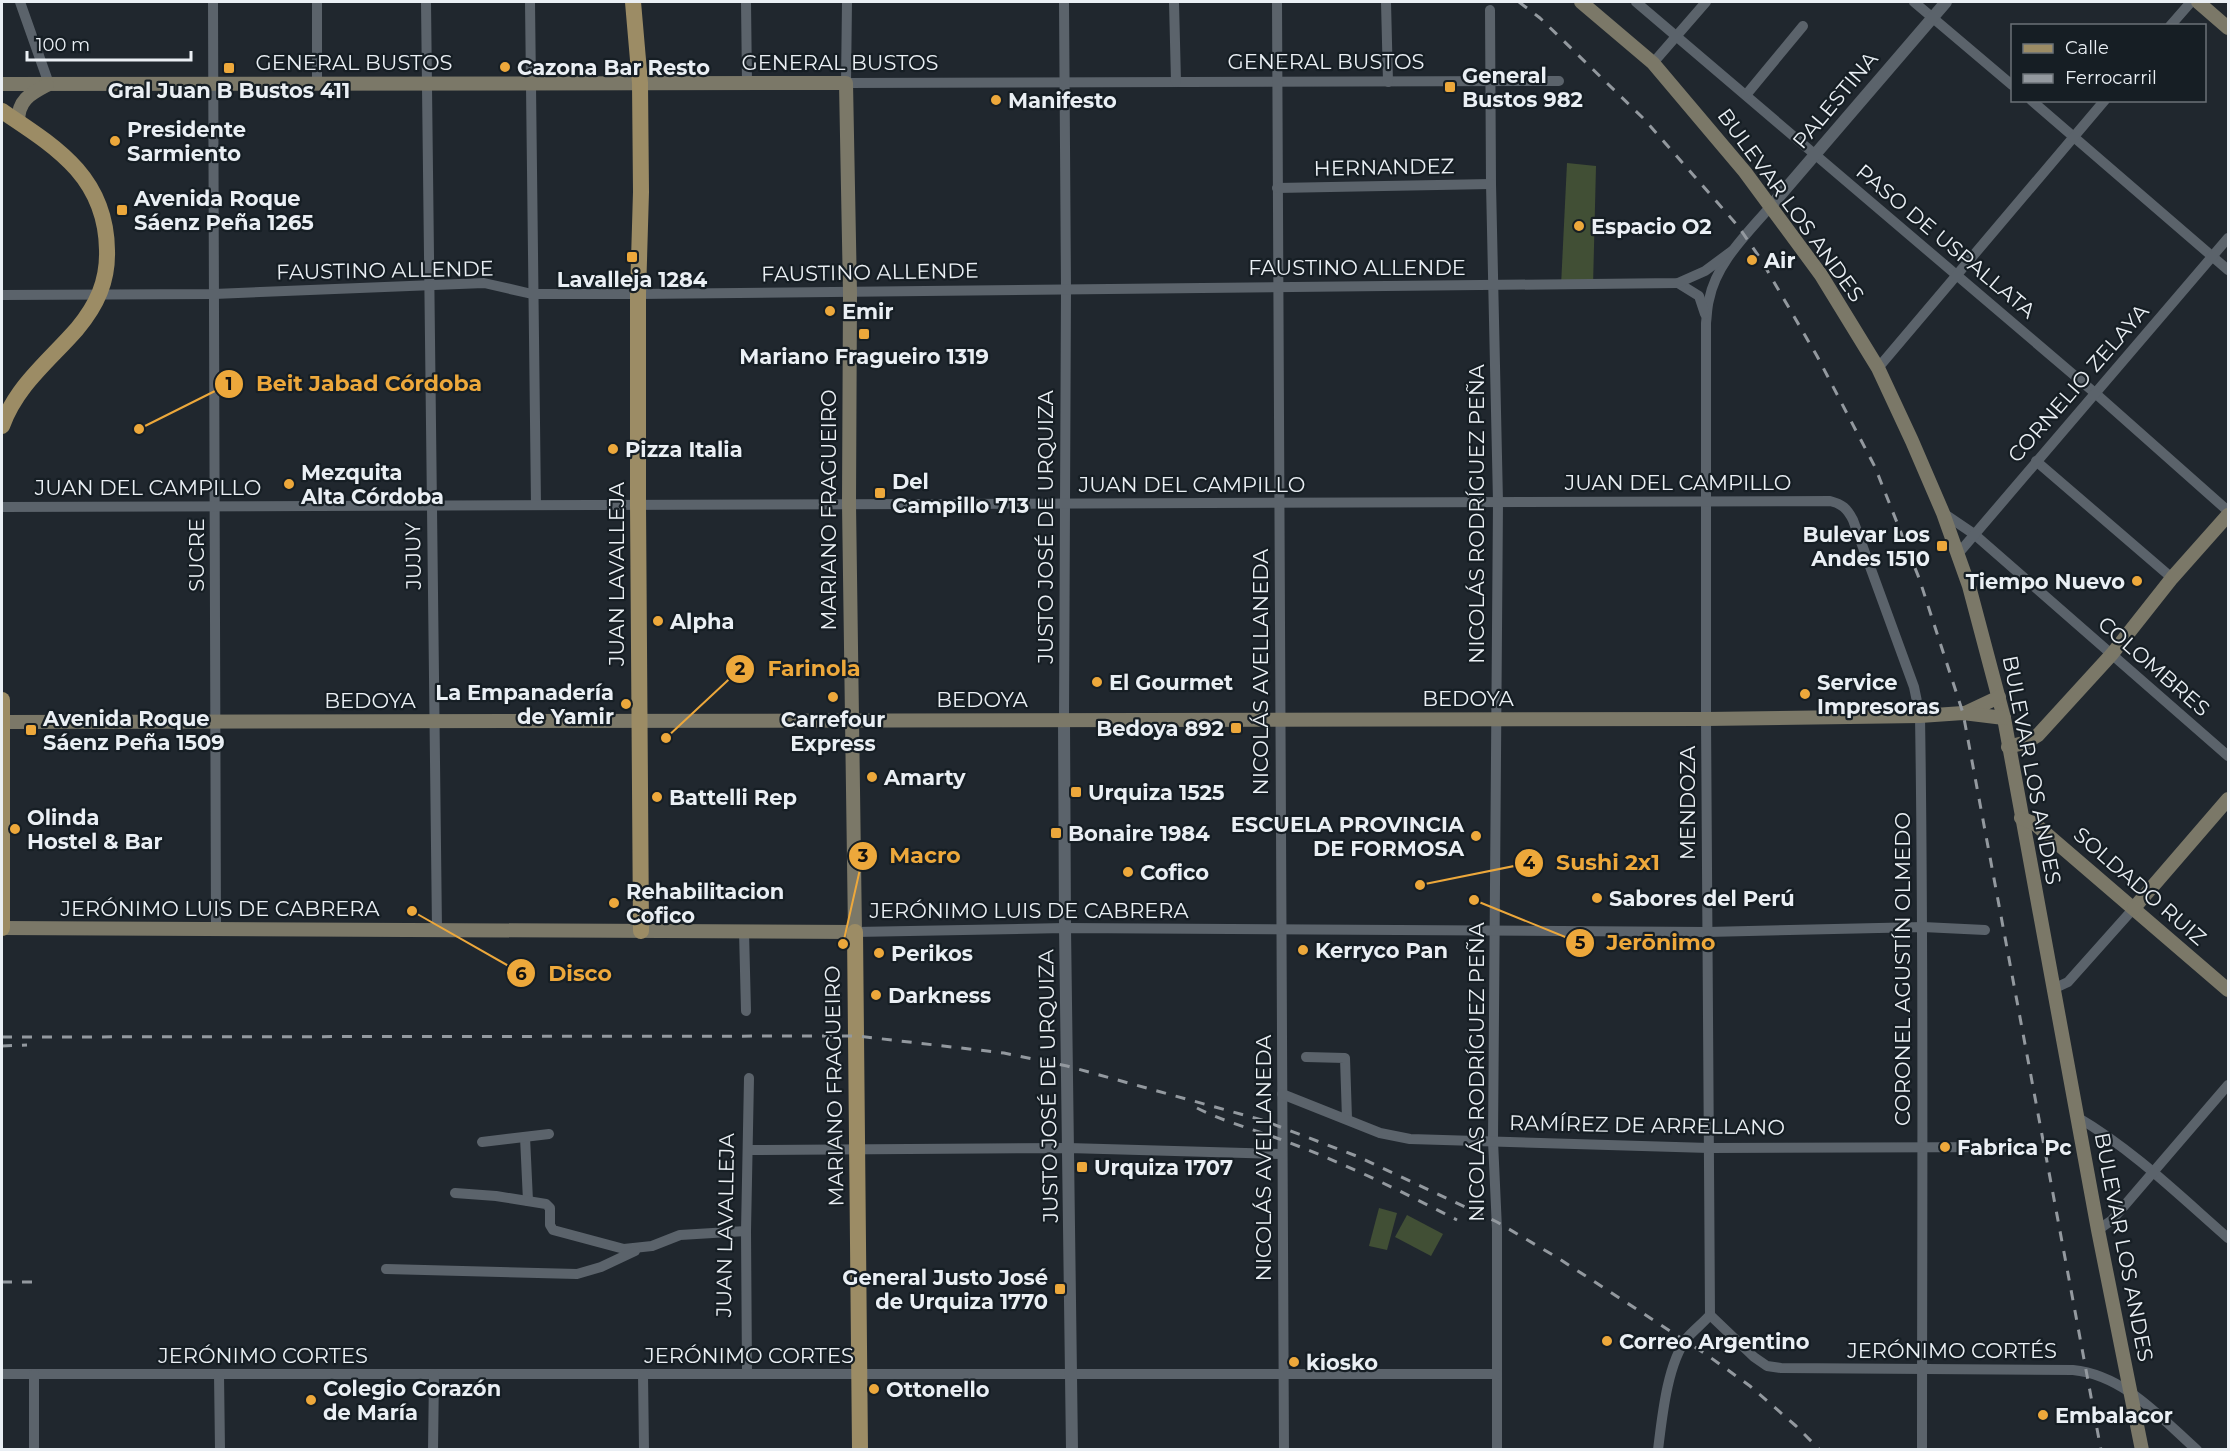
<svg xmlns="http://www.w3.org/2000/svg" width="2230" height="1451" font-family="Montserrat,sans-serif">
	<rect width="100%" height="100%" fill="#20272e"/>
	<g fill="#414f35">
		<polygon points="1567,163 1596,166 1593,286 1561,286"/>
		<polygon points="1379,1208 1397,1213 1387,1250 1369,1246"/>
		<polygon points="1407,1215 1443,1234 1431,1256 1395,1237"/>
	</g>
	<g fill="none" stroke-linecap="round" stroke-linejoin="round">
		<g stroke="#5b636b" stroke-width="10">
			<polyline points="20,2 49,84"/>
			<polyline points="213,2 216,929"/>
			<polyline points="317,2 317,83"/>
			<polyline points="426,2 437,930"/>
			<polyline points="530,2 536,505"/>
			<polyline points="746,2 747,83"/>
			<polyline points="847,2 846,83 1559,81"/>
			<polyline points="1064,2 1066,290 1064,720"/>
			<polyline points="1174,2 1176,82"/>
			<polyline points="1277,2 1284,1450"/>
			<polyline points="1386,2 1388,82"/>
			<polyline points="1636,2 2095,393 2228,511"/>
			<polyline points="1914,2 2012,85"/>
			<polyline points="1490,10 1491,184 1498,502 1493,1141 1497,1229 1497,1450"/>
			<polyline points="2170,26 2191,2"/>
			<polyline points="1653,63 1706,2"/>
			<polyline points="1746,95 1803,26"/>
			<polyline points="2031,100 2228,270"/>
			<polyline points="1277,188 1491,184"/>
			<path d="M1770 207C1747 234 1716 263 1709 300 1707 307 1707 315 1706 323V719L1710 1315 1754 1357 1767 1366 1781 1368 2073 1370C2124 1375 2161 1418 2197 1450"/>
			<polyline points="1678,283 1699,296 1705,314"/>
			<polyline points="2,295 214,294 484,283 532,294 638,294 1678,283 1705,271 1732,251"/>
			<polyline points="1878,368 2105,100"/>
			<polyline points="2036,461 2172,578"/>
			<path d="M2 507 1830 501C1842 504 1847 508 1853 520L1914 687 1920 716C1924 961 1922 1205 1922 1450"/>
			<polyline points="1943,513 1974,534 2228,756"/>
			<polyline points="1957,555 2228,238"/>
			<polyline points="744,931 746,1011"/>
			<polyline points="855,932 1065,928 1707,932 1923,927 1985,930"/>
			<polyline points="2053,989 2068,982 2134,908"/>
			<polyline points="1306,1057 1345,1058 1347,1119"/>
			<polyline points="1282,1094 1380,1133 1410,1139 1709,1148 2019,1147"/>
			<path d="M2077 1117C2132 1149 2180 1196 2228 1238"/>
			<polyline points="525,1137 528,1201"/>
			<polyline points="482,1142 549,1134"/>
			<polyline points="749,1150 1068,1148 1282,1154"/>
			<polyline points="455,1193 496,1196 546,1204 550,1208 550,1225 553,1230 624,1249 652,1246 680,1235 746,1231"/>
			<polyline points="2098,1230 2112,1220 2228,1085"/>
			<polyline points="386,1269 577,1274 601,1267 635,1251"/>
			<polyline points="747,1373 746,1231 749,1078"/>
			<polyline points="2,1374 1497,1374"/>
			<polyline points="34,1374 34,1450"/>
			<polyline points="219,1374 220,1450"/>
			<polyline points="643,1374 644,1450"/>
			<polyline points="433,1450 434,1374"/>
			<path d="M1658 1450C1662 1418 1667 1364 1687 1338 1694 1330 1703 1323 1710 1315"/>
		</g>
		<g stroke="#5b636b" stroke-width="12">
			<polyline points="1770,207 1946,2"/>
			<polyline points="1064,720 1065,928 1072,1450"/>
		</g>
		<g stroke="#7b7868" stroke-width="14">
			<polyline points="1581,2 1653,63 1745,172 1821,275 1878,368 1912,441 1943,513 1969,586 2004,718 2098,1230 2142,1450"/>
			<polyline points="2198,2 2228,28"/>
			<polyline points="2,84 846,83 850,293 849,504 855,932 2,928"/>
			<path d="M18 122C18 100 30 94 47 85"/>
			<polyline points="1965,713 1999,697"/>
			<polyline points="2,722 1706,719 1920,716 1963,713 2004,718"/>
			<polyline points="2008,747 2027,742 2038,735 2112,654 2172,578 2228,515"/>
			<polyline points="2021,818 2035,824 2228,990"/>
			<polyline points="2134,908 2228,799"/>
		</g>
		<g stroke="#9c8c65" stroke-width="16">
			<polyline points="633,2 640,83 641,192 638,294 638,505 641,931"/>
			<path d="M2 111C56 147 106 177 107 250 108 281 97 305 77 329 49 361 17 385 2 426"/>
			<polyline points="2,700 2,928"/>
			<polyline points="855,932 860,1450"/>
		</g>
		<g stroke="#93999f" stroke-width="3" stroke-dasharray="10 10" stroke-linecap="butt">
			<polyline points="1519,2 1540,18 1644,119 1738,226 1760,258 1817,356 1875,467 1919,578 1963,713 2101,1450"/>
			<polyline points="2,1037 857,1036 1004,1053 1067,1066 1262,1120 1359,1157 1497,1222 1558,1258 1707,1355 1750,1386 1796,1426 1820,1450"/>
			<polyline points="2,1046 27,1045"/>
			<path d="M1197 1108C1224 1122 1253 1129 1282 1140 1342 1162 1401 1191 1457 1220"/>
			<polyline points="2,1282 42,1282"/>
		</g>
	</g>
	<g fill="#eda83b" stroke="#161e24" stroke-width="2">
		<circle cx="505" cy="67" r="6"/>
		<rect x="223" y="62" width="12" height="12" rx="3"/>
		<rect x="1444" y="81" width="12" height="12" rx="3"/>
		<circle cx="996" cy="100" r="6"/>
		<circle cx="115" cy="141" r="6"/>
		<rect x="116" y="204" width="12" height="12" rx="3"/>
		<circle cx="1579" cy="226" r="6"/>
		<rect x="626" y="251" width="12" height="12" rx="3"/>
		<circle cx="1752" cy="260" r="6"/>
		<circle cx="830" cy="311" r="6"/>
		<rect x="858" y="328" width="12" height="12" rx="3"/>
		<circle cx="613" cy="449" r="6"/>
		<circle cx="289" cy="484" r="6"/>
		<rect x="874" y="487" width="12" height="12" rx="3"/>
		<rect x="1936" y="540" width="12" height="12" rx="3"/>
		<circle cx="2137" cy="581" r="6"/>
		<circle cx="658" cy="621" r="6"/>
		<circle cx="1097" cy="682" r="6"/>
		<circle cx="1805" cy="694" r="6"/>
		<circle cx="833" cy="697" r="6"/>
		<circle cx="626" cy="704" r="6"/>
		<rect x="1230" y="722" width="12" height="12" rx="3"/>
		<rect x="25" y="724" width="12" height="12" rx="3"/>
		<circle cx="872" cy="777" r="6"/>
		<rect x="1070" y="786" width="12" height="12" rx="3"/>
		<circle cx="657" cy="797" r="6"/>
		<circle cx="15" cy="829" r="6"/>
		<rect x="1050" y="827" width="12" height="12" rx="3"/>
		<circle cx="1476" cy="836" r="6"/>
		<circle cx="1128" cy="872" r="6"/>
		<circle cx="1597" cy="898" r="6"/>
		<circle cx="614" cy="903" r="6"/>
		<circle cx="1303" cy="950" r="6"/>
		<circle cx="879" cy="953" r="6"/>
		<circle cx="876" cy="995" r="6"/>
		<circle cx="1945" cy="1147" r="6"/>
		<rect x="1076" y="1161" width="12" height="12" rx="3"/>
		<rect x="1054" y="1283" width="12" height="12" rx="3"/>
		<circle cx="1607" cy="1341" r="6"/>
		<circle cx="1294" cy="1362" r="6"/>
		<circle cx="874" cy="1389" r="6"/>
		<circle cx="311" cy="1400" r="6"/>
		<circle cx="2043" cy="1415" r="6"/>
	</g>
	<g text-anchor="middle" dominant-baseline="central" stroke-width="4.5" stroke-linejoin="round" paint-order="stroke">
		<g font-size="21" fill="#eaeff4" stroke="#161e24">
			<text x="1326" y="61">GENERAL BUSTOS</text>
			<text x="354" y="62">GENERAL BUSTOS</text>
			<text x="840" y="62">GENERAL BUSTOS</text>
			<text transform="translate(1835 100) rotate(-50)">PALESTINA</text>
			<text transform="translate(1384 167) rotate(-1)">HERNANDEZ</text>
			<text transform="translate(1791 205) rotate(54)">BULEVAR LOS ANDES</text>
			<text transform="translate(1946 241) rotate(40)">PASO DE USPALLATA</text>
			<text x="1357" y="267">FAUSTINO ALLENDE</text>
			<text transform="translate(385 270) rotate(-1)">FAUSTINO ALLENDE</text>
			<text transform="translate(870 272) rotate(-1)">FAUSTINO ALLENDE</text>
			<text transform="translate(2078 383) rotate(-49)">CORNELIO ZELAYA</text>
			<text x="1678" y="482">JUAN DEL CAMPILLO</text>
			<text x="1192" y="484">JUAN DEL CAMPILLO</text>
			<text x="148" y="487">JUAN DEL CAMPILLO</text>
			<text transform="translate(828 510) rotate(-90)">MARIANO FRAGUEIRO</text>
			<text transform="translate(1476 514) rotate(-90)">NICOLÁS RODRÍGUEZ PEÑA</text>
			<text transform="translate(1045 527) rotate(-90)">JUSTO JOSÉ DE URQUIZA</text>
			<text transform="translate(196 555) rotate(-90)">SUCRE</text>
			<text transform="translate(413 556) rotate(-91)">JUJUY</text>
			<text transform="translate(616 574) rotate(-90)">JUAN LAVALLEJA</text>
			<text transform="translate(2154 666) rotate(41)">COLOMBRES</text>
			<text transform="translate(1260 672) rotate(-90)">NICOLÁS AVELLANEDA</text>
			<text x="1468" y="698">BEDOYA</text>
			<text x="982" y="699">BEDOYA</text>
			<text x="370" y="700">BEDOYA</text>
			<text transform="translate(2032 770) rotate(79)">BULEVAR LOS ANDES</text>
			<text transform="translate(1687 803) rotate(-90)">MENDOZA</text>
			<text transform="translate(2140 886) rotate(41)">SOLDADO RUIZ</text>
			<text x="220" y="908">JERÓNIMO LUIS DE CABRERA</text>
			<text x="1029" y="910">JERÓNIMO LUIS DE CABRERA</text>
			<text transform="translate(1902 969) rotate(-90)">CORONEL AGUSTÍN OLMEDO</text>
			<text transform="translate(1476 1072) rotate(-90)">NICOLÁS RODRÍGUEZ PEÑA</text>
			<text transform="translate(834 1086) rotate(-91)">MARIANO FRAGUEIRO</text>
			<text transform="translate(1048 1086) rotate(-91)">JUSTO JOSÉ DE URQUIZA</text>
			<text transform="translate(1647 1125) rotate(1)">RAMÍREZ DE ARRELLANO</text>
			<text transform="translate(1263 1158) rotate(-90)">NICOLÁS AVELLANEDA</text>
			<text transform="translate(725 1225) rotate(-89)">JUAN LAVALLEJA</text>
			<text transform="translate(2124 1247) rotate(79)">BULEVAR LOS ANDES</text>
			<text x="1952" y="1350">JERÓNIMO CORTÉS</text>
			<text x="263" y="1355">JERÓNIMO CORTES</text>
			<text x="749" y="1355">JERÓNIMO CORTES</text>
		</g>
		<g font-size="21" font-weight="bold" fill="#eaeff4" stroke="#161e24" text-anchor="start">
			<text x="517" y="67">Cazona Bar Resto</text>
			<text x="1462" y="75">General<tspan x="1462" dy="24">Bustos 982</tspan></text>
			<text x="229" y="90" text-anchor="middle">Gral Juan B Bustos 411</text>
			<text x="1008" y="100">Manifesto</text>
			<text x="127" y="129">Presidente<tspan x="127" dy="24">Sarmiento</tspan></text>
			<text x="134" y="198">Avenida Roque<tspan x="134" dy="24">Sáenz Peña 1265</tspan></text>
			<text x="1591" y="226">Espacio O2</text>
			<text x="1764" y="260">Air</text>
			<text x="632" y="279" text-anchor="middle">Lavalleja 1284</text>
			<text x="842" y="311">Emir</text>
			<text x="864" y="356" text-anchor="middle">Mariano Fragueiro 1319</text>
			<text x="625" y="449">Pizza Italia</text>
			<text x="301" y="472">Mezquita<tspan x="301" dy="24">Alta Córdoba</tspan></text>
			<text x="892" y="481">Del<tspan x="892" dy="24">Campillo 713</tspan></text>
			<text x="1930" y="534" text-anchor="end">Bulevar Los<tspan x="1930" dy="24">Andes 1510</tspan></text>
			<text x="2125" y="581" text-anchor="end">Tiempo Nuevo</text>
			<text x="670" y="621">Alpha</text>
			<text x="1109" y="682">El Gourmet</text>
			<text x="1817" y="682">Service<tspan x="1817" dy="24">Impresoras</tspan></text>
			<text x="614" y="692" text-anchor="end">La Empanadería<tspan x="614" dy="24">de Yamir</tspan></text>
			<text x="43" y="718">Avenida Roque<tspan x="43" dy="24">Sáenz Peña 1509</tspan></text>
			<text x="833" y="719" text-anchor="middle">Carrefour<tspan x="833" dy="24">Express</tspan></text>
			<text x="1224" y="728" text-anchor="end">Bedoya 892</text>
			<text x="884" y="777">Amarty</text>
			<text x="1088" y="792">Urquiza 1525</text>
			<text x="669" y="797">Battelli Rep</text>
			<text x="27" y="817">Olinda<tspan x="27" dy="24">Hostel &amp; Bar</tspan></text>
			<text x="1464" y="824" text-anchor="end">ESCUELA PROVINCIA<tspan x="1464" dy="24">DE FORMOSA</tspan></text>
			<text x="1068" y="833">Bonaire 1984</text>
			<text x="1140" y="872">Cofico</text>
			<text x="626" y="891">Rehabilitacion<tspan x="626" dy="24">Cofico</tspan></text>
			<text x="1609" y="898">Sabores del Perú</text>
			<text x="1315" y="950">Kerryco Pan</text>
			<text x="891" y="953">Perikos</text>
			<text x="888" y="995">Darkness</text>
			<text x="1957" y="1147">Fabrica Pc</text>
			<text x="1094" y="1167">Urquiza 1707</text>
			<text x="1048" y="1277" text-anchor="end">General Justo José<tspan x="1048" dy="24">de Urquiza 1770</tspan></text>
			<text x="1619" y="1341">Correo Argentino</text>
			<text x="1306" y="1362">kiosko</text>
			<text x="323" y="1388">Colegio Corazón<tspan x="323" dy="24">de María</tspan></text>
			<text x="886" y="1389">Ottonello</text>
			<text x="2055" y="1415">Embalacor</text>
		</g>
	</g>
	<path fill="none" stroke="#eda83b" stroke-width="2" d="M139 429L229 384M666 738L740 669M843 944L863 856M1420 885L1529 863M1474 900L1580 943M412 911L521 973"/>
	<g fill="#eda83b" stroke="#161e24" stroke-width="2">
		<circle cx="139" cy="429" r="6"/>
		<circle cx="666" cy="738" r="6"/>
		<circle cx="843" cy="944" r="6"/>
		<circle cx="1420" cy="885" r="6"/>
		<circle cx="1474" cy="900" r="6"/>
		<circle cx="412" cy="911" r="6"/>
		<circle cx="229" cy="384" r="15"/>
		<circle cx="740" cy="669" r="15"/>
		<circle cx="863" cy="856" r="15"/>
		<circle cx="1529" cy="863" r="15"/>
		<circle cx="1580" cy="943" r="15"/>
		<circle cx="521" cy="973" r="15"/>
	</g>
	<g font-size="18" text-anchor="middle" font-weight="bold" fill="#111">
		<text x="229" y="390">1</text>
		<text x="740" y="675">2</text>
		<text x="863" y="862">3</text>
		<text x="1529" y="869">4</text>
		<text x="1580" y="949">5</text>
		<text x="521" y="980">6</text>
	</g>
	<g font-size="22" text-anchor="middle" font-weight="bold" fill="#eda83b" stroke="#161e24" stroke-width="4.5" stroke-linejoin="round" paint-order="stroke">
		<text x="369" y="391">Beit Jabad Córdoba</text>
		<text x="814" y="676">Farinola</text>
		<text x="925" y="863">Macro</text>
		<text x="1608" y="870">Sushi 2x1</text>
		<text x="1661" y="950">Jerōnimo</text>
		<text x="580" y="981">Disco</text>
	</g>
	<rect width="2230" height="1451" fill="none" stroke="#eaeff4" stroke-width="6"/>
	<rect x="2011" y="24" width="195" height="78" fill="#161e24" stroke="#6b7277" stroke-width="1.5"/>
	<rect x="2023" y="44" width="30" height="9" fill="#9c8c65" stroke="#6b7277" stroke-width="1.5"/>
	<text x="2065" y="54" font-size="18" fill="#eaeff4">Calle</text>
	<rect x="2023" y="74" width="30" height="9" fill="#93999f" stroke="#6b7277" stroke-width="1.5"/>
	<text x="2065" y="84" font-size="18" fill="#eaeff4">Ferrocarril</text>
	<path d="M27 51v9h164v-9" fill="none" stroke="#eaeff4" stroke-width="3"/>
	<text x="36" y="51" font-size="18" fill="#eaeff4" stroke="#161e24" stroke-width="4.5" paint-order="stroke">100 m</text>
</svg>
